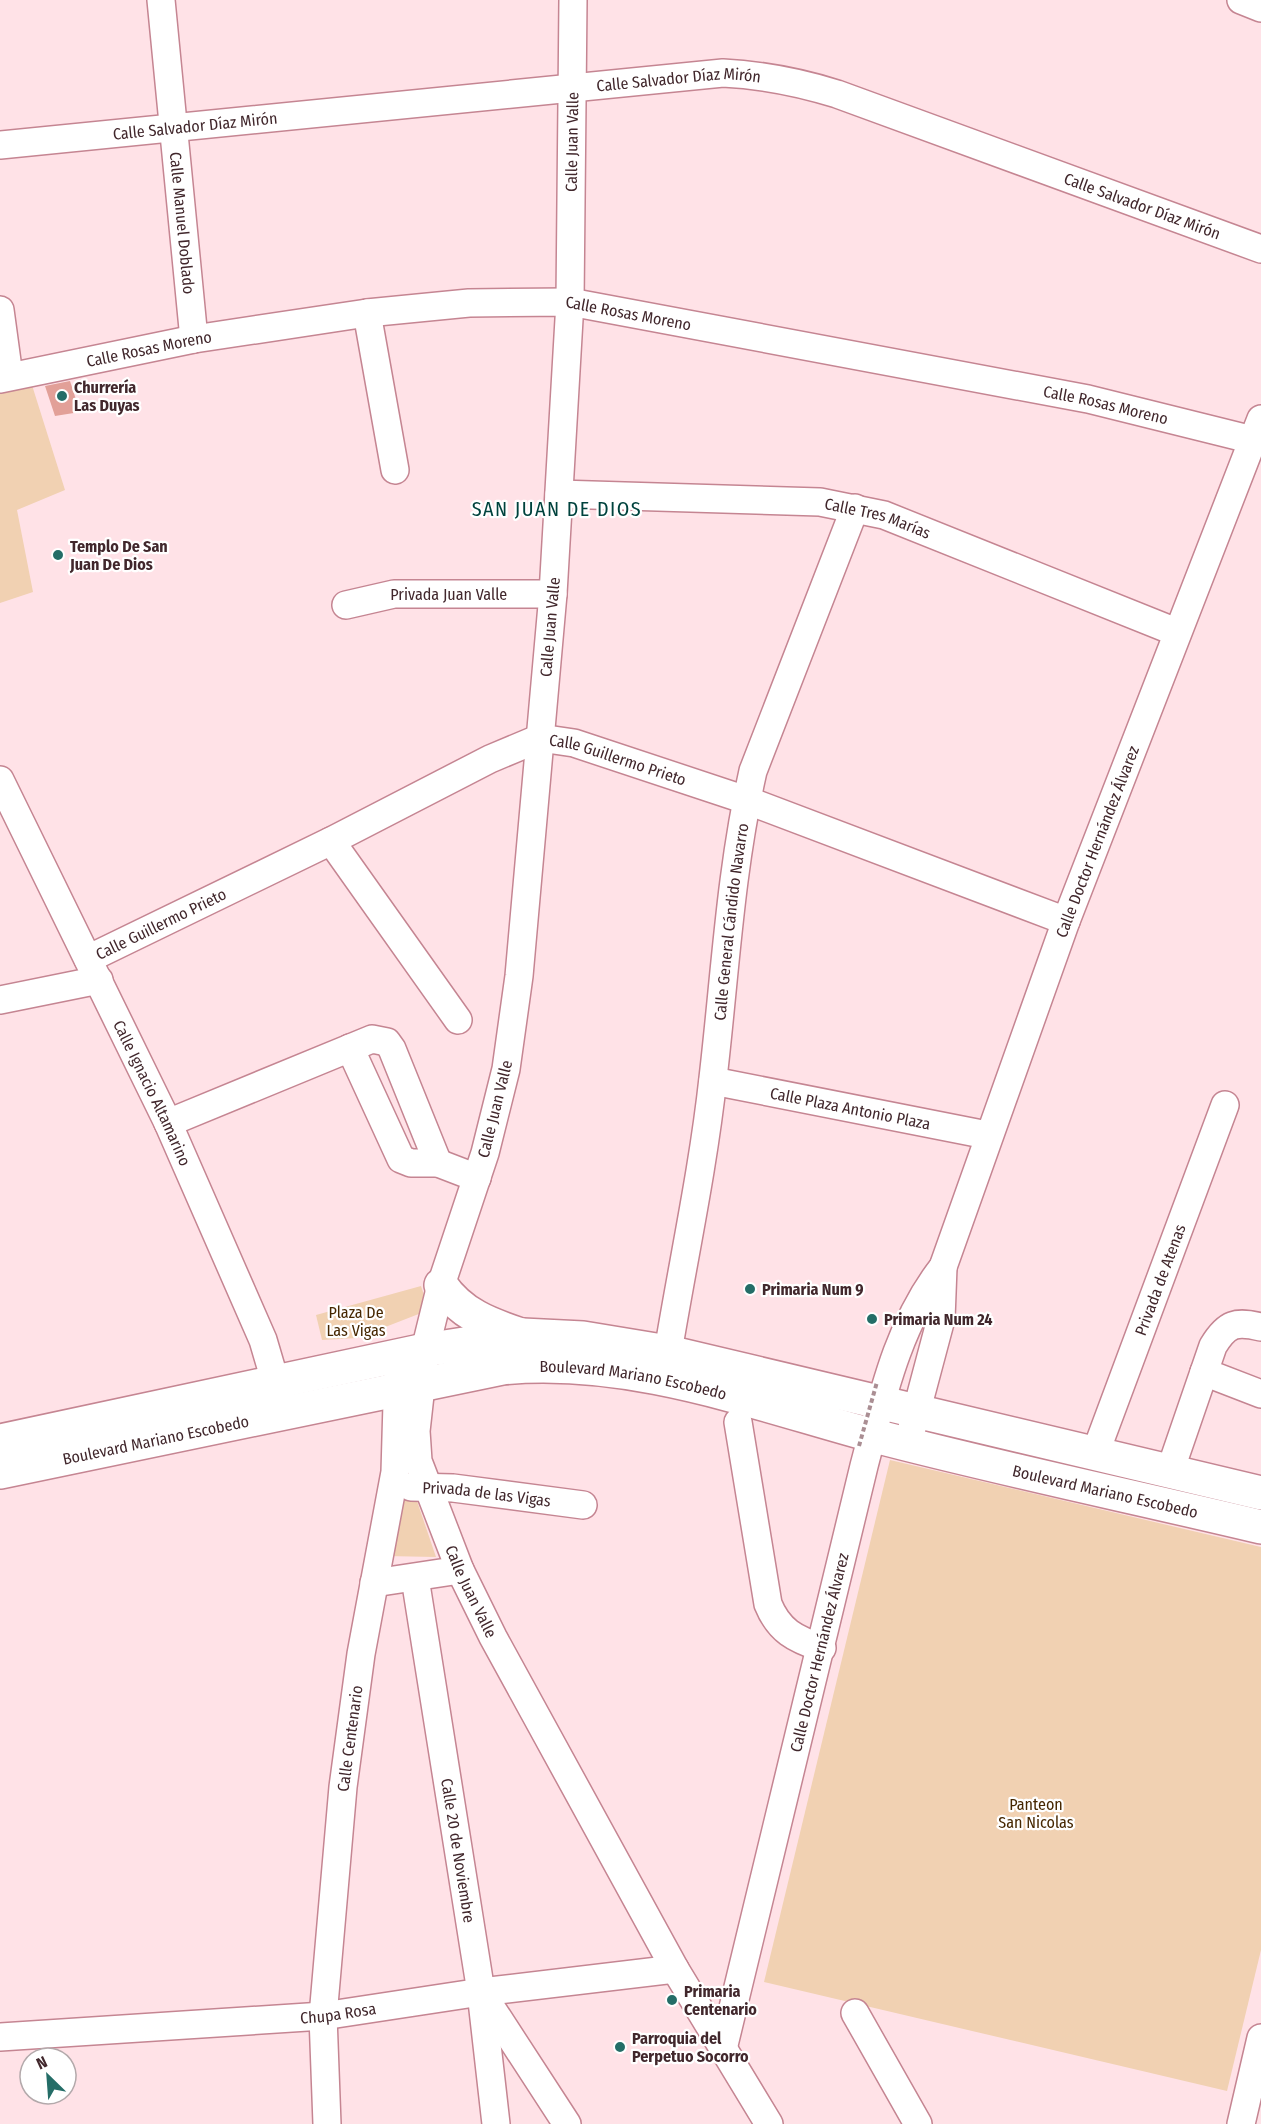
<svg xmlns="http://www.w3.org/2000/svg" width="1261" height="2124" font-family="'Fira Sans Condensed',sans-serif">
	<rect width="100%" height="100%" fill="#ffe2e7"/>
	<g fill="#f1d1b2">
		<polygon points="31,382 65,490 17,510 33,592 0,603 0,391"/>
		<polygon points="421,1286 429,1310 357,1338 322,1340 316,1315"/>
		<polygon points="402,1457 436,1557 385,1556"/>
		<polygon points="890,1460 1261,1547 1261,1950 1227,2091 764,1982"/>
	</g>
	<polygon fill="#e2a098" points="70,381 80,412 55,416 45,386"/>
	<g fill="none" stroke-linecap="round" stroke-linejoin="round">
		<defs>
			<g id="minor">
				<path id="s1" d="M161 0 194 339"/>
				<path id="s2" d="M573 0 570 302 553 594 519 976 506 1069 485 1153 441 1285 425 1350 416 1431 418 1461 460 1570 493 1637 675 1969 769 2124"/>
				<polyline points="1241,0 1261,8"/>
				<path id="s3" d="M0 145 723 73C763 75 799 82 837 94L1261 249"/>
				<polyline points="0,310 9,376"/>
				<polyline points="367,313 395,470"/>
				<path id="s4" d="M0 379 194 339 367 313 469 303 570 302 1088 399 1253 440"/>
				<path id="s5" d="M559 494 820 502 884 515 1176 632"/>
				<path id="s6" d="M346 605 394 594H553"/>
				<path id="s7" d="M0 780 168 1123 263 1340 281 1401"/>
				<polyline points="331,841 458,1020"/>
				<path id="s8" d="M88 959 331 841 490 759 540 738 574 743 746 800 1066 921"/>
				<polyline points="0,1000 99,980"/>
				<polyline points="350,1048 401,1159 411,1163 438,1163 477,1178"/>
				<path id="s9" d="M713 1081 987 1135"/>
				<polyline points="168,1123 372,1039 387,1042 392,1049 438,1163"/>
				<path id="s10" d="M668 1352C683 1261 703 1170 713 1078 725 976 730 872 753 771L855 508"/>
				<polyline points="1204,1372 1261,1394"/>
				<path d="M738 1422 768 1604C779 1631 795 1639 822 1648"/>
				<polyline points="908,1443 941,1319 943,1267"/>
				<path id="s11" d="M1095 1454 1225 1105"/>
				<path d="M1170 1471 1213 1346C1227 1323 1236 1321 1261 1327"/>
				<path id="s12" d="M411 1487 453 1488 583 1505"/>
				<path id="s13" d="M415 1578 481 1992 496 2124"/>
				<polyline points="374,1583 460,1570"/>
				<polyline points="485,1998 567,2124"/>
				<polyline points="855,2013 918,2124"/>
				<path id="s14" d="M0 2037 323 2016 481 1992 675 1969"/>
				<path id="s15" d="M723 2049 864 1466C882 1398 898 1324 943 1267L1066 921 1261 419"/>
				<path id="s16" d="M327 2124 323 2016 343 1787 361 1654 395 1472 398 1369"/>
				<polyline points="1241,2124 1261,2038"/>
			</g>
			<g id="major">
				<path d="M441 1285C461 1314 488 1324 521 1335"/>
				<polyline points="0,1441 425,1350 523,1335 583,1338 668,1352 1261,1493"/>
				<path id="s17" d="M0 1472 502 1368C629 1356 750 1402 871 1435 1000 1469 1131 1496 1261 1527"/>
			</g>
		</defs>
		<use href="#minor" stroke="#c58592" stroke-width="30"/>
		<use href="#major" stroke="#c58592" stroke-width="36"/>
		<use href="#minor" stroke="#fff" stroke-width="27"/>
		<use href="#major" stroke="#fff" stroke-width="33"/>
		<polyline stroke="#aa8e93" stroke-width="4" stroke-dasharray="4.5 3" stroke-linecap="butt" points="859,1446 877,1382"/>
	</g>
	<g fill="#246d67" stroke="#fff" stroke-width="2">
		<circle cx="62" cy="396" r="6"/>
		<circle cx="58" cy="555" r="6"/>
		<circle cx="750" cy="1289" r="6"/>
		<circle cx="872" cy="1319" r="6"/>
		<circle cx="672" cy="2000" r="6"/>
		<circle cx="620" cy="2047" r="6"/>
	</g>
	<g text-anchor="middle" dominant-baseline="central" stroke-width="4.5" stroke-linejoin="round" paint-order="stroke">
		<g font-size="16" fill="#41272c" stroke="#fff">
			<text stroke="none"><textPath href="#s3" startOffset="682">Calle Salvador Díaz Mirón</textPath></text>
			<text stroke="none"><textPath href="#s3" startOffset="196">Calle Salvador Díaz Mirón</textPath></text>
			<text transform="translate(572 142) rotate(-89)">Calle Juan Valle</text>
			<text stroke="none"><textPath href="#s3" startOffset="1168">Calle Salvador Díaz Mirón</textPath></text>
			<text stroke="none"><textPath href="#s1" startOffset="224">Calle Manuel Doblado</textPath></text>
			<text stroke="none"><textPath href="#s4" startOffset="636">Calle Rosas Moreno</textPath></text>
			<text stroke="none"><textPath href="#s4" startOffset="152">Calle Rosas Moreno</textPath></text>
			<text stroke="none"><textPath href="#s4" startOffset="1122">Calle Rosas Moreno</textPath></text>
			<text stroke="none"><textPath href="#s5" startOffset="321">Calle Tres Marías</textPath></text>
			<text stroke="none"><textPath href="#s6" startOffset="104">Privada Juan Valle</textPath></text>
			<text transform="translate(550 627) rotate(-85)">Calle Juan Valle</text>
			<text stroke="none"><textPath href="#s8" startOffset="584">Calle Guillermo Prieto</textPath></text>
			<text stroke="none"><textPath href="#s15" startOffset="1268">Calle Doctor Hernández Álvarez</textPath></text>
			<text stroke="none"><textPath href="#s10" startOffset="435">Calle General Cándido Navarro</textPath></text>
			<text stroke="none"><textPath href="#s8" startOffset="81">Calle Guillermo Prieto</textPath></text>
			<text stroke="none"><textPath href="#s7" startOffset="348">Calle Ignacio Altamarino</textPath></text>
			<text stroke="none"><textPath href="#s9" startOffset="140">Calle Plaza Antonio Plaza</textPath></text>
			<text transform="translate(495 1109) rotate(-76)">Calle Juan Valle</text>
			<text stroke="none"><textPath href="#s11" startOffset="186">Privada de Atenas</textPath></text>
			<text stroke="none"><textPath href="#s17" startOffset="645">Boulevard Mariano Escobedo</textPath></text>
			<text stroke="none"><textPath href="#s17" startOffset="159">Boulevard Mariano Escobedo</textPath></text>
			<text stroke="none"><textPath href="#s17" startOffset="1131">Boulevard Mariano Escobedo</textPath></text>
			<text stroke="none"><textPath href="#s12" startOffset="76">Privada de las Vigas</textPath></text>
			<text stroke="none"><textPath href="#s2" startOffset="1617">Calle Juan Valle</textPath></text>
			<text stroke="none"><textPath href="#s15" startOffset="408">Calle Doctor Hernández Álvarez</textPath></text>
			<text stroke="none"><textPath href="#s16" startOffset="387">Calle Centenario</textPath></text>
			<text stroke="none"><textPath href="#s13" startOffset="276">Calle 20 de Noviembre</textPath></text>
			<text stroke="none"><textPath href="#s14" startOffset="339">Chupa Rosa</textPath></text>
		</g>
		<g font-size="16" font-weight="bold" fill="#41272c" stroke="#fff" text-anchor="start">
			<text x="74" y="387">Churrería<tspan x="74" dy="18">Las Duyas</tspan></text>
			<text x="70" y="546">Templo De San<tspan x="70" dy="18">Juan De Dios</tspan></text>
			<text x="762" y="1289">Primaria Num 9</text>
			<text x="884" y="1319">Primaria Num 24</text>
			<text x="684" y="1991">Primaria<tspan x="684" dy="18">Centenario</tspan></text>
			<text x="632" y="2038">Parroquia del<tspan x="632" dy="18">Perpetuo Socorro</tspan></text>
		</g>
		<g font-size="16" fill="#462700" stroke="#fff">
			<text x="356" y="1312">Plaza De<tspan x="356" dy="18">Las Vigas</tspan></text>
			<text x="1036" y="1804">Panteon<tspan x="1036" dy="18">San Nicolas</tspan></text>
		</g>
		<g font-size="20" letter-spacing="1.5" fill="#00423d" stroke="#fff">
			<text x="557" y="509">SAN JUAN DE DIOS</text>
		</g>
	</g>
	<g transform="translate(48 2076) rotate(335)"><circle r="28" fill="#ffffff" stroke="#b3a9ab" stroke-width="1.5"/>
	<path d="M0-4.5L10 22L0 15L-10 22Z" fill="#246d67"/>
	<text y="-9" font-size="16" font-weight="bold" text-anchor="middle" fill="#41272c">N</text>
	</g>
</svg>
